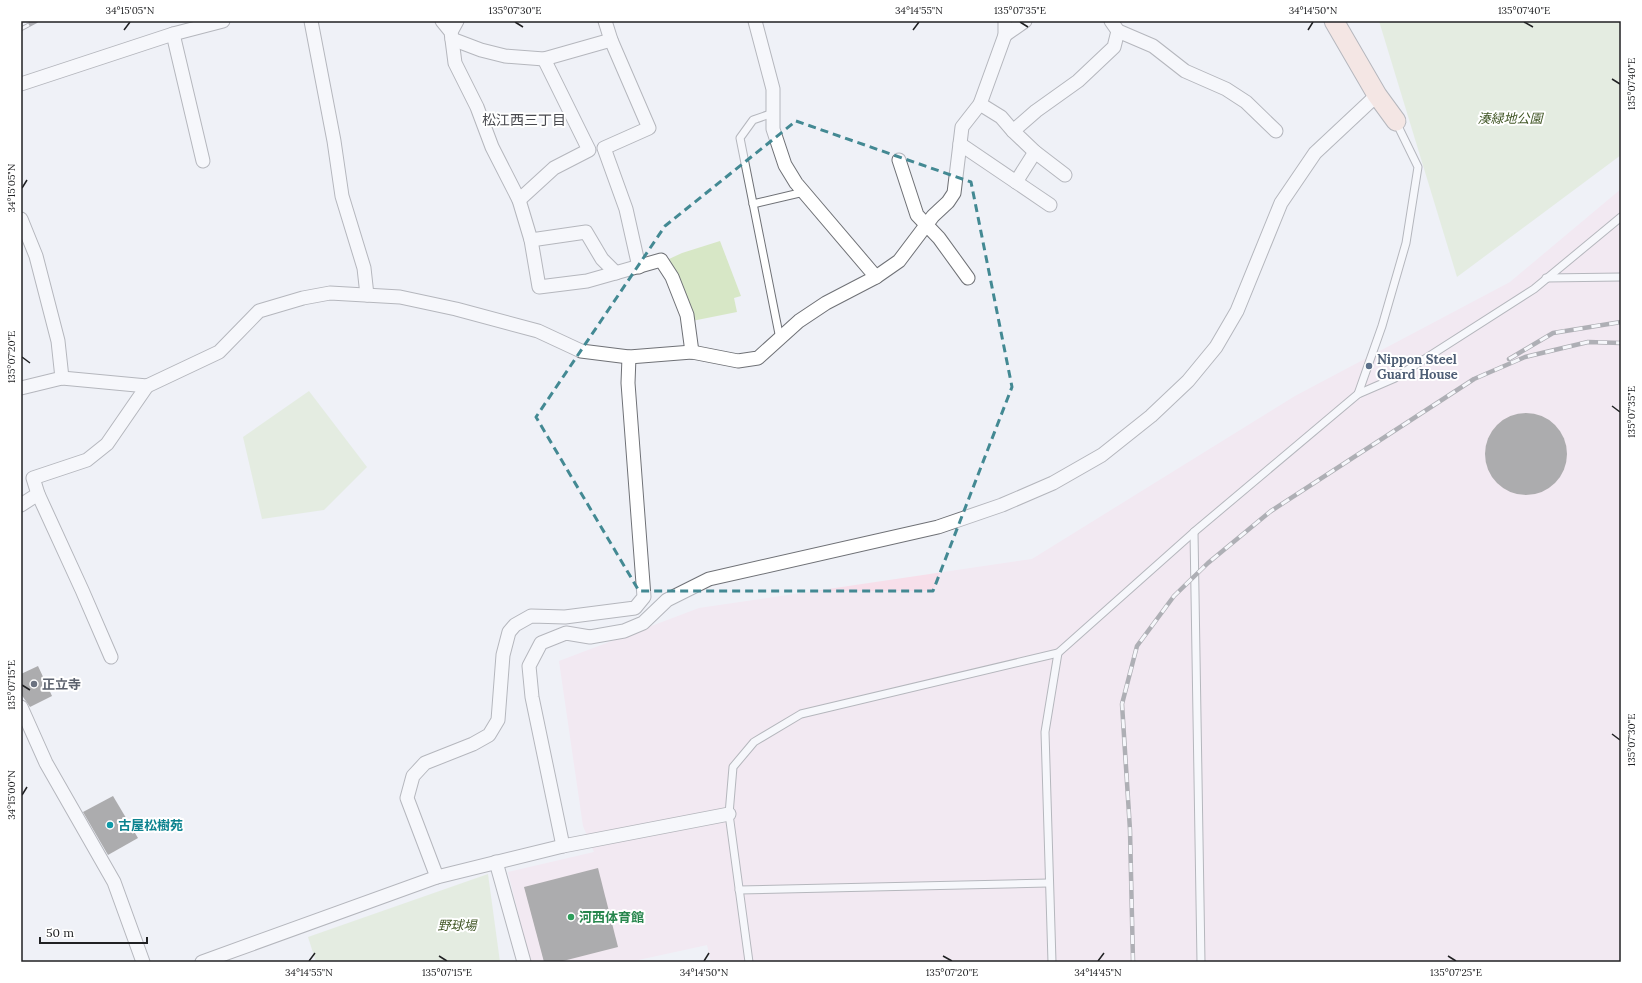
<svg xmlns="http://www.w3.org/2000/svg" width="1642" height="983" font-family="Lora,'Noto Sans JP',serif">
	<rect width="100%" height="100%" fill="#eff1f7"/>
	<polygon fill="#f7dfea" points="1621,189 1621,962 711,962 707,945 629,962 530,962 508,872 594,852 583,826 559,661 699,608 1032,559 1295,396 1510,282"/>
	<g fill="#d7e7c6">
		<polygon points="1379,21 1621,21 1621,155 1457,277"/>
		<polygon points="720,241 741,296 734,298 737,312 692,321 668,265 669,259 682,253"/>
		<polygon points="309,391 367,467 324,510 262,519 243,437"/>
		<polygon points="488,874 500,962 316,962 308,937"/>
	</g>
	<g fill="#5c5954">
		<circle cx="1526" cy="454" r="41"/>
		<polygon points="38,666 52,696 30,707 21,694 21,674"/>
		<polygon points="113,796 138,838 108,855 83,812"/>
		<polygon points="598,868 618,947 559,962 544,962 524,887"/>
	</g>
	<g fill="none" stroke-linecap="round" stroke-linejoin="round">
		<defs>
			<g id="lane">
				<polyline points="773,113 753,120 740,138 780,339"/>
				<polyline points="753,204 804,192"/>
				<polyline points="1546,278 1621,277"/>
				<polyline points="1358,394 1382,326 1406,243 1418,167 1396,122"/>
				<polyline points="1194,532 1201,962"/>
				<polyline points="739,890 1048,883"/>
				<polyline points="749,962 729,814 733,767 754,742 801,714 1058,653 1194,532 1358,394 1395,378 1534,289 1621,217"/>
				<polyline points="1052,962 1045,732 1058,653"/>
			</g>
			<g id="street">
				<polyline points="311,21 334,141 342,196 364,268 367,295"/>
				<polyline points="442,21 451,32 455,63 477,107 492,147 519,200 531,240 539,287 587,281 661,260 672,277 687,315 692,352"/>
				<polyline points="605,21 611,40 649,128 604,148 626,209 639,267"/>
				<polyline points="755,21 773,89 773,129 785,165 796,183 876,277"/>
				<polyline points="1111,21 1118,31 1153,46 1185,71 1226,89 1246,102 1276,131"/>
				<polyline points="451,32 457,21"/>
				<polyline points="173,34 203,161"/>
				<polyline points="1005,35 1025,21"/>
				<polyline points="452,39 481,50 505,56 544,59 611,40"/>
				<polyline points="21,84 173,34 223,21"/>
				<polyline points="980,104 1001,117 1013,131 1035,152 1065,175"/>
				<polyline points="1013,131 1036,111 1078,81 1114,47 1118,31"/>
				<polyline points="960,144 1050,205"/>
				<polyline points="899,160 917,215 939,238 968,278"/>
				<polyline points="1016,182 1035,152"/>
				<polyline points="519,200 554,168 589,150 544,59"/>
				<polyline points="21,219 36,256 58,341 62,378"/>
				<polyline points="531,240 586,232 602,259 616,273"/>
				<polyline points="21,388 62,378 147,386 219,352 259,311 303,298 330,293 400,297 456,309 538,331 581,351 629,357 692,352 738,361 758,358 799,321 826,303 876,277 899,261 933,216 948,202 954,193 962,127 980,104 1005,35 1005,21"/>
				<polyline points="38,494 82,590 111,657"/>
				<polyline points="21,505 38,494 33,478 87,460 107,444 147,386"/>
				<polyline points="21,707 46,763 114,882 143,962"/>
				<polyline points="563,846 532,697 529,666 541,643 566,633 590,637 624,631 643,623 667,600 709,579 938,527 1002,505 1053,483 1102,455 1151,416 1188,381 1216,347 1237,311 1281,203 1315,153 1377,95"/>
				<polyline points="496,862 524,962"/>
				<polyline points="437,877 407,798 413,776 425,763 473,744 489,735 498,720 503,655 509,632 515,625 531,616 565,617 635,608 644,597 628,383 629,357"/>
				<polyline points="202,962 437,877 563,846 729,814"/>
			</g>
			<polyline id="secondary" points="1334,21 1377,95 1396,121"/>
		</defs>
		<use href="#lane" stroke="#6f7176" stroke-width="9"/>
		<use href="#street" stroke="#6f7176" stroke-width="15"/>
		<use href="#secondary" stroke="#6f7176" stroke-width="21"/>
		<use href="#lane" stroke="#fff" stroke-width="7"/>
		<use href="#street" stroke="#fff" stroke-width="13"/>
		<use href="#secondary" stroke="#fadacc" stroke-width="19"/>
		<defs>
			<g id="rail">
				<polyline points="21,29 36,21"/>
				<polyline points="1509,359 1553,333 1621,322"/>
				<polyline points="1133,962 1130,830 1122,704 1137,646 1174,596 1208,563 1271,511 1474,379 1525,357 1588,342 1621,343"/>
			</g>
		</defs>
		<use href="#rail" stroke="#606164" stroke-width="4.5"/>
		<use href="#rail" stroke="#fff" stroke-width="3" stroke-dasharray="9" stroke-linecap="butt"/>
	</g>
	<path d="M0 0H1642V983H0ZM796 121 971 182 1012 387 933 591H639L536 417 665 226Z" fill="#eff1f7" fill-opacity=".55" fill-rule="evenodd"/>
	<path fill="none" stroke="#438993" stroke-width="3" stroke-dasharray="8 5" stroke-linejoin="round" d="M796 121 971 182 1012 387 933 591H639L536 417 665 226Z"/>
	<path fill="none" stroke="#202123" stroke-width="1.5" d="M515 22 523 27M1020 22 1028 27M1524 22 1533 27M124 30 130 22M913 30 919 22M1308 30 1313 22M1612 79 1620 84M22 188 27 180M22 357 30 363M1612 406 1620 412M22 685 30 690M1612 734 1620 740M22 795 27 787M439 956 447 961M943 956 952 961M1448 956 1456 961M309 961 315 953M704 961 709 953M1098 961 1104 953"/>
	<circle fill="#5c6f8a" stroke="#fff" stroke-width="1.5" cx="1369" cy="366" r="4"/>
	<circle fill="#6b7280" stroke="#fff" stroke-width="1.5" cx="34" cy="684" r="4"/>
	<circle fill="#0f9aa8" stroke="#fff" stroke-width="1.5" cx="110" cy="825" r="4"/>
	<circle fill="#2e9e5b" stroke="#fff" stroke-width="1.5" cx="571" cy="917" r="4"/>
	<g text-anchor="middle" dominant-baseline="central" stroke-width="4" stroke-linejoin="round" paint-order="stroke">
		<g font-size="13" font-style="italic" fill="#435828" stroke="#fff">
			<text x="1510" y="118">湊緑地公園</text>
			<text x="457" y="925">野球場</text>
		</g>
		<g font-size="13" font-weight="bold" fill="#4e5e75" stroke="#fff" text-anchor="start">
			<text x="1377" y="359">Nippon Steel<tspan x="1377" dy="15">Guard House</tspan></text>
		</g>
		<g font-size="13" font-weight="bold" fill="#5b616d" stroke="#fff" text-anchor="start">
			<text x="42" y="684">正立寺</text>
		</g>
		<g font-size="13" font-weight="bold" fill="#0d838f" stroke="#fff" text-anchor="start">
			<text x="118" y="825">古屋松樹苑</text>
		</g>
		<g font-size="13" font-weight="bold" fill="#27864d" stroke="#fff" text-anchor="start">
			<text x="579" y="917">河西体育館</text>
		</g>
		<g font-size="14" fill="#48494f" stroke="#fff">
			<text x="524" y="120">松江西三丁目</text>
		</g>
	</g>
	<rect width="1642" height="983" fill="none" stroke="#ffffff" stroke-width="44"/>
	<path d="M40 937v6h107v-6" fill="none" stroke="#202123" stroke-width="2"/>
	<text x="46" y="937" font-size="12" fill="#202123" stroke="#ffffff" stroke-width="3" paint-order="stroke">50 m</text>
	<rect x="22" y="22" width="1598" height="939" fill="none" stroke="#202123" stroke-width="1.5"/>
	<g font-size="10" text-anchor="middle" fill="#202123">
		<text x="130" y="14">34°15'05"N</text>
		<text x="515" y="14">135°07'30"E</text>
		<text x="919" y="14">34°14'55"N</text>
		<text x="1020" y="14">135°07'35"E</text>
		<text x="1313" y="14">34°14'50"N</text>
		<text x="1524" y="14">135°07'40"E</text>
		<text transform="translate(1631 84) rotate(-90)" y="4">135°07'40"E</text>
		<text transform="translate(11 188) rotate(-90)" y="4">34°15'05"N</text>
		<text transform="translate(11 357) rotate(-90)" y="4">135°07'20"E</text>
		<text transform="translate(1631 412) rotate(-90)" y="4">135°07'35"E</text>
		<text transform="translate(11 685) rotate(-90)" y="4">135°07'15"E</text>
		<text transform="translate(1631 740) rotate(-90)" y="4">135°07'30"E</text>
		<text transform="translate(11 795) rotate(-90)" y="4">34°15'00"N</text>
		<text x="309" y="976">34°14'55"N</text>
		<text x="447" y="976">135°07'15"E</text>
		<text x="704" y="976">34°14'50"N</text>
		<text x="952" y="976">135°07'20"E</text>
		<text x="1098" y="976">34°14'45"N</text>
		<text x="1456" y="976">135°07'25"E</text>
	</g>
</svg>
